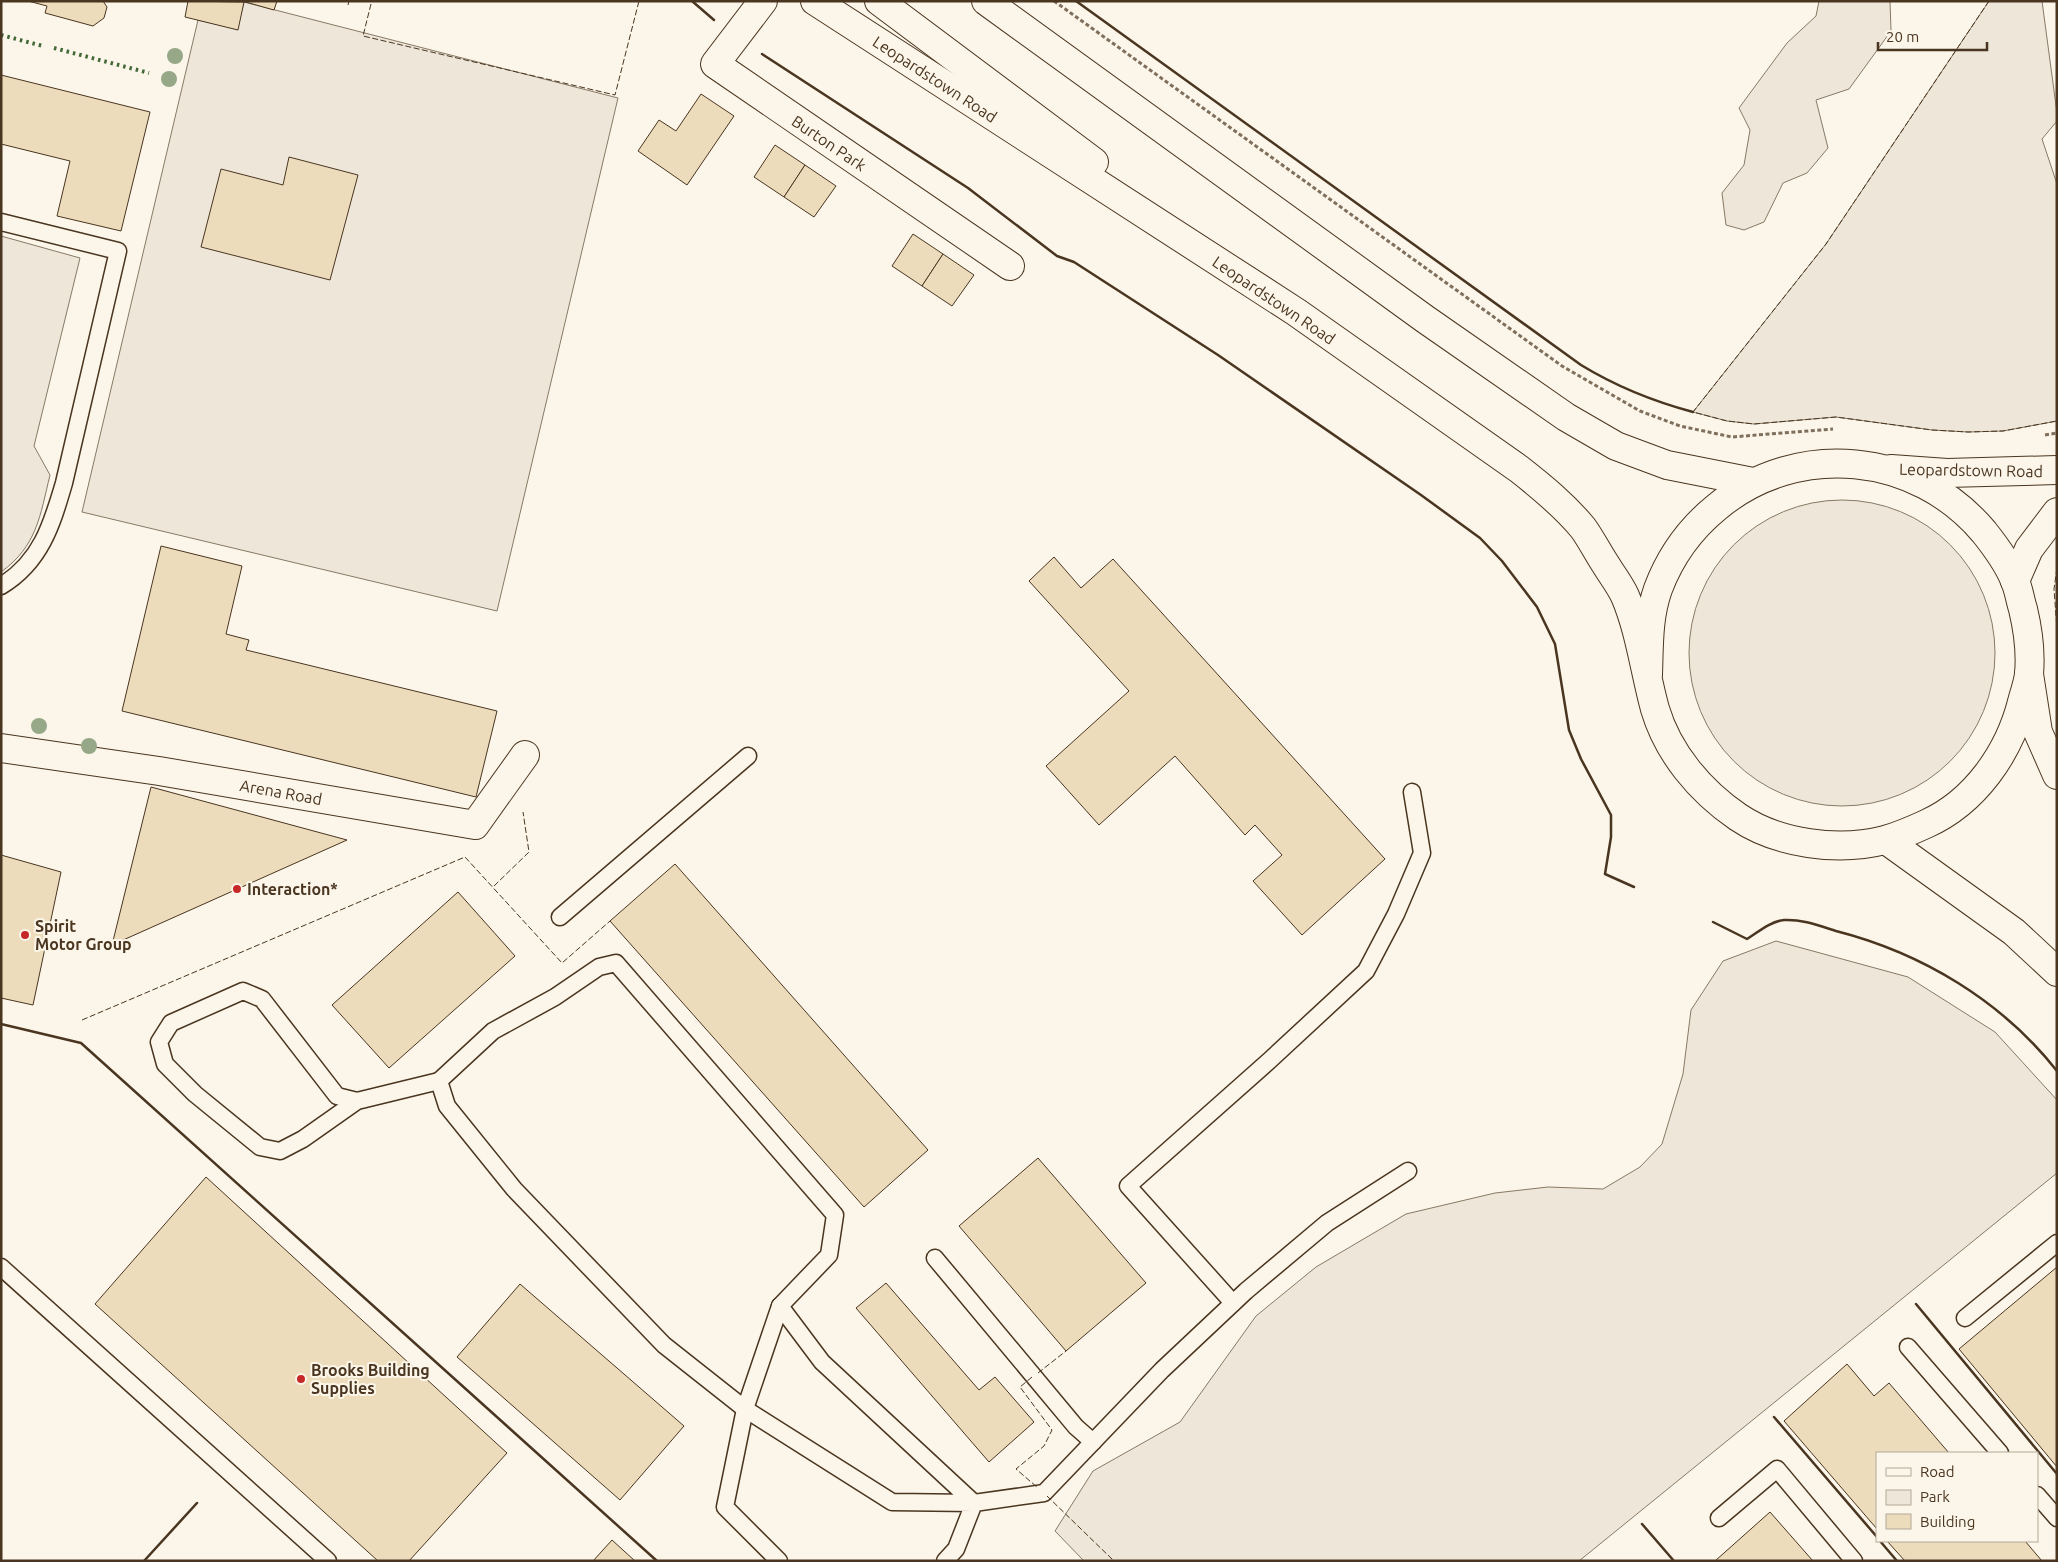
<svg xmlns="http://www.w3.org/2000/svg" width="2058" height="1562" font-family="Ubuntu,sans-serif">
	<rect width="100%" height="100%" fill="#fbf6e9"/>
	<g fill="#ede6d9" stroke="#887966">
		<polygon points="1819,1 1890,1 1891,31 1849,89 1816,100 1828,148 1807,173 1783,183 1764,222 1744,230 1726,225 1722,193 1744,165 1750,130 1739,108 1787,43 1816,16"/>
		<polygon points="1989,1 2042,1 2057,113 2057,121 2042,139 2057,184 2057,421 2003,431 1968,432 1932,430 1836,417 1754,424 1727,421 1693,412 1826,244"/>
		<polygon points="244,2 618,98 497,611 82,512 198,20 237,29"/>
		<path d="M1 236 80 258 34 446 50 475C40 516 37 546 1 572Z"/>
		<circle cx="1842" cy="653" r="153"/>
		<polygon points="1776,941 1908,977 1995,1032 2057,1100 2057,1173 1579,1561 1084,1561 1055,1531 1093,1471 1180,1422 1256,1316 1316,1267 1406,1214 1495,1193 1548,1187 1603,1189 1640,1167 1662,1144 1683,1074 1691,1010 1723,961"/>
	</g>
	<g fill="#ecdcbc" stroke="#4a3520">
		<polygon points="28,1 103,1 107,7 104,18 93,26 45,13 47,6"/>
		<polygon points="188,1 244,2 238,30 185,17"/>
		<polygon points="242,1 277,1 274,10"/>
		<polygon points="1,75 150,112 121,231 57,216 70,161 1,144"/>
		<polygon points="701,94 734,116 687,185 638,151 659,120 676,131"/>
		<polygon points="775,145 805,165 784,197 754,177"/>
		<polygon points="289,157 358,175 330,280 201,247 221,169 283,185"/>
		<polygon points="805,165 836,186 814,217 784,197"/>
		<polygon points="913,234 943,254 922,286 892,266"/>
		<polygon points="943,254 974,275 952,306 922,286"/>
		<polygon points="161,546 242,566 226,634 249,640 246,650 497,711 476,797 122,711"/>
		<polygon points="1054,557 1081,588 1113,559 1385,859 1302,935 1253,881 1282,855 1255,825 1245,835 1175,756 1099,825 1046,766 1129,691 1029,581"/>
		<polygon points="151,787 347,840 112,945"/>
		<polygon points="1,855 61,872 33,1005 1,998"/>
		<polygon points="675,864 928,1150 864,1207 610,921"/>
		<polygon points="458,892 515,956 389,1068 332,1005"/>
		<polygon points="1038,1158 1146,1283 1066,1351 959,1226"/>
		<polygon points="206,1177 507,1453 409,1561 378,1561 95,1304"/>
		<polygon points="2057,1267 2057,1467 1959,1349"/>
		<polygon points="886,1283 979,1390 995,1377 1034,1422 989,1462 856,1308"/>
		<polygon points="520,1284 684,1426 620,1500 457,1357"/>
		<polygon points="1847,1364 1874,1396 1889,1383 1949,1453 1877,1453 1877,1529 1784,1421"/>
		<polygon points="1770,1512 1813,1561 1715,1561"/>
		<polygon points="612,1540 635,1561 593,1561"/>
		<polygon points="1887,1541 2025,1541 2042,1561 1905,1561"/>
	</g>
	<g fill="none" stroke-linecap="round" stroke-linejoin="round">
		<defs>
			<g id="service">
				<path d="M1 222 118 251 64 483C52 524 41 562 1 586"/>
				<polyline points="560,917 748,756"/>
				<polyline points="357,1101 337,1096 262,999 243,991 171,1023 159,1042 165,1064 195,1094 260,1147 280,1151 303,1139 357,1101 439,1081"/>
				<polyline points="935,1258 1076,1427 1093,1442"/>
				<polyline points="1,1267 328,1561"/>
				<polyline points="1233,1303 1128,1186 1270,1060 1366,971 1396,914 1422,853 1412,792"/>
				<polyline points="1965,1318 2057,1243"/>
				<polyline points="1908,1347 2000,1453"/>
				<polyline points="2037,1495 2057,1518"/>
				<polyline points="1719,1518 1777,1469 1854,1561"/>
				<polyline points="779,1561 725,1507 745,1409 780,1306"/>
				<polyline points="945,1561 956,1549 974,1503 822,1362 780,1306 829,1255 835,1215 616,963 599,967 555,997 493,1031 439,1081 447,1106 514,1189 664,1345 745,1409 892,1502 974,1503 1044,1493 1162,1370 1246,1291 1327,1223 1408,1171"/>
			</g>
			<g id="minor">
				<polyline points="763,1 715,64 1010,266"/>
				<polyline points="1,748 159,771 475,825 525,755"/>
			</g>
			<g id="secondary">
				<polyline points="1891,469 1947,473 2057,470"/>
				<polyline points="2015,581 2029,549 2057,512"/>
			</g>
			<g id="trunk">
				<path d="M815 1 1296 312 1519 469C1542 487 1564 505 1583 528 1591 539 1598 553 1606 565 1612 575 1620 585 1625 596 1640 631 1645 673 1655 709 1668 753 1700 791 1738 817 1778 844 1838 852 1885 840 1899 836 1913 830 1926 824 1975 802 2009 753 2022 702 2024 693 2028 684 2029 674 2031 652 2028 630 2023 609 2020 600 2019 590 2015 581 2008 563 1996 547 1984 532 1917 452 1797 440 1717 507 1691 528 1670 557 1658 589 1648 617 1649 646 1648 675"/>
				<polyline points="879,1 1094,162"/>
				<polyline points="986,1 1425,319 1566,417 1616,446 1667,465 1753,482"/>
			</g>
			<g id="motorway">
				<polyline points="2029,674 2038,732 2057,775"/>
				<polyline points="1886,840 2014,932 2057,972"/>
			</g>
		</defs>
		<use href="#service" stroke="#4a3520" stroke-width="19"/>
		<use href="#minor" stroke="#4a3520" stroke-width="30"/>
		<use href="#secondary" stroke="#4a3520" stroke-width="30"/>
		<use href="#trunk" stroke="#4a3520" stroke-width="30"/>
		<use href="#motorway" stroke="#4a3520" stroke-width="30"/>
		<g stroke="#7f6f5c" stroke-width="3" stroke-dasharray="4 2.5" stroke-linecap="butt">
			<polyline points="1054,1 1562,366 1640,411 1680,426 1732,437 1833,429"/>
			<polyline points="2045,435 2057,433"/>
		</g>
		<use href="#service" stroke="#fbf6e9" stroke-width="16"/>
		<use href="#minor" stroke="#fbf6e9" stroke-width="28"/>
		<use href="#secondary" stroke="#fbf6e9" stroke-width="28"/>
		<use href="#trunk" stroke="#fbf6e9" stroke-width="28"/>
		<use href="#motorway" stroke="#fbf6e9" stroke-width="28"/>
		<g stroke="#436837" stroke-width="4" stroke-dasharray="2.5 4" stroke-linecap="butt">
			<polyline points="1,35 43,46"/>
			<polyline points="54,48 149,73"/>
		</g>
		<g stroke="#4a3520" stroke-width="1" stroke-dasharray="6 2.5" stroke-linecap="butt">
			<polyline points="1989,1 1826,244 1693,412 1727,421 1754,424 1836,417 1932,430 1968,432 2003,431 2057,421"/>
			<polyline points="371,4 363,36 615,95 639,1"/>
			<polyline points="348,5 349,1"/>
			<polyline points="2057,568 2054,589 2057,629"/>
			<polyline points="494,886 529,852 523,812"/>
			<polyline points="82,1020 465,857 562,963 610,921"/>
			<polyline points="1038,1373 1066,1351"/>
			<polyline points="1032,1377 1020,1387 1052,1430 1044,1446 1016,1469 1038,1488"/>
			<polyline points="1047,1496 1114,1561"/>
		</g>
		<g stroke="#4a3520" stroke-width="2.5">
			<polyline points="692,1 714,20"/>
			<path d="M1076 1 1581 365C1617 387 1652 401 1693 412"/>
			<polyline points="762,54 968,188 1057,256 1074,262 1218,355 1421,495 1480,538 1502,561 1537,607 1555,644 1569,730 1581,759 1611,815 1611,837 1605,874 1634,887"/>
			<path d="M1713 922 1747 939C1758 932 1771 921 1784 920 1802 919 1820 926 1836 931 1922 953 2002 1001 2057 1071"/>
			<polyline points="1,1024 81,1043 657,1561"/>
			<polyline points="1916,1304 2057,1474"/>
			<polyline points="1774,1417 1877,1537"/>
			<polyline points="1642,1524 1674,1561"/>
			<polyline points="1880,1541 1897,1561"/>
			<polyline points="144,1561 197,1503"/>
		</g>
	</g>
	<g fill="#96a887">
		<circle cx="175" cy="56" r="8"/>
		<circle cx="169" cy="79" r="8"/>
		<circle cx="39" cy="726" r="8"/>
		<circle cx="89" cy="746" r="8"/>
	</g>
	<g fill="#c62828" stroke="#fbf6e9" stroke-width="2">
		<circle cx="237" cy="889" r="5"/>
		<circle cx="25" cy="935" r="5"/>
		<circle cx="301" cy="1379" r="5"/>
	</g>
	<g text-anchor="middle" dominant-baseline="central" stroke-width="4" stroke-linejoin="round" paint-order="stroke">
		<g font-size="16" fill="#4a3520" stroke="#fbf6e9">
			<text transform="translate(935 79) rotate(33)">Leopardstown Road</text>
			<text transform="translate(829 143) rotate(34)">Burton Park</text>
			<text transform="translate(1274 300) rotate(34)">Leopardstown Road</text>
			<text transform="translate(1971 470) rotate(1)">Leopardstown Road</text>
			<text transform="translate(281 792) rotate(10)">Arena Road</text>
		</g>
		<g font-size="16" font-weight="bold" fill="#4a3520" stroke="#fbf6e9" text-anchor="start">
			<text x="247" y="889">Interaction*</text>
			<text x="35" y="926">Spirit<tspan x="35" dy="18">Motor Group</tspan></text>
			<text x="311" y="1370">Brooks Building<tspan x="311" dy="18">Supplies</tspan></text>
		</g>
	</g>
	<rect width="2058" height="1562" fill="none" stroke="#4a3520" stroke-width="5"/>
	<rect x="1876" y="1452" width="162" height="90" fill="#fbf6e9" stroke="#b4a999"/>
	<rect x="1886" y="1468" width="25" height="8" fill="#fbf6e9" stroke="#b4a999"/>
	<text x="1920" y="1477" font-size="15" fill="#4a3520">Road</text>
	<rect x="1886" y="1490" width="25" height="15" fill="#ede6d9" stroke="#b4a999"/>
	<text x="1920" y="1502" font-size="15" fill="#4a3520">Park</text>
	<rect x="1886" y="1514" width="25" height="15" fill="#ecdcbc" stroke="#b4a999"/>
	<text x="1920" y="1527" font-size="15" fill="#4a3520">Building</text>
	<path d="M1878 42v8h109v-8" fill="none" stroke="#4a3520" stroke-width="2.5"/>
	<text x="1886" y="42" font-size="15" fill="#4a3520" stroke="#fbf6e9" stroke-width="4" paint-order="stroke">20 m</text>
</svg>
